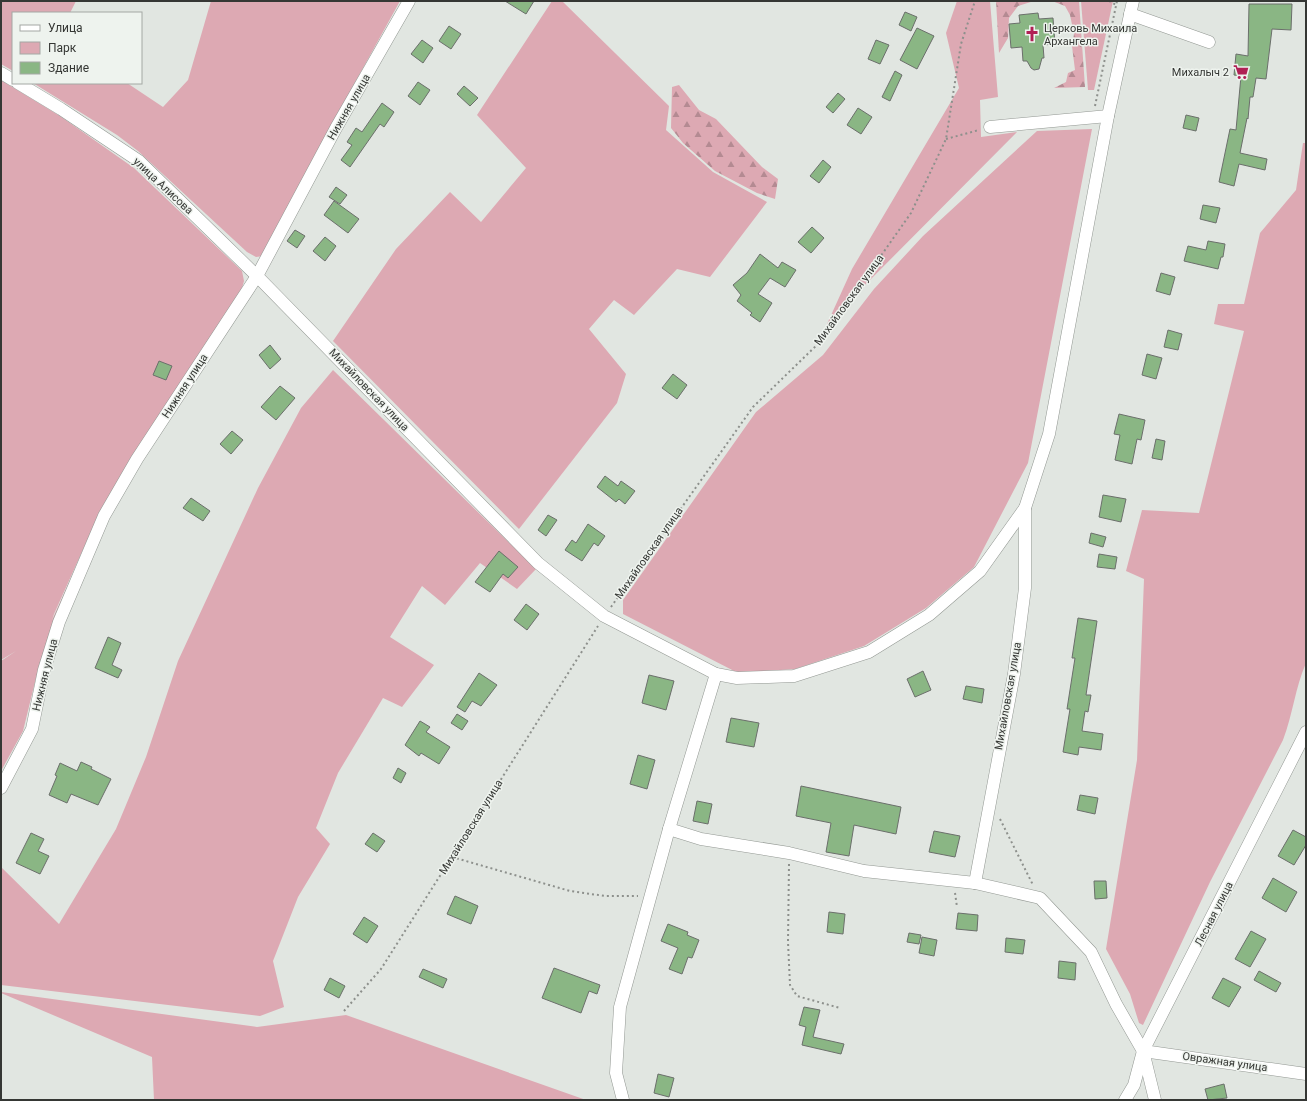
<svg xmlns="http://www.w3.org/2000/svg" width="1307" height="1101" font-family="Roboto,sans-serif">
	<defs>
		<pattern id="forest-firs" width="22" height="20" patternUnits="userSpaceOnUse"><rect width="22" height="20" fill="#dda9b3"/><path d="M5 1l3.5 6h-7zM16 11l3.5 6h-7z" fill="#b48a92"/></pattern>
	</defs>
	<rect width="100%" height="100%" fill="#e1e6e1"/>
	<g fill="#dda9b3">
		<polygon points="1,1 76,1 70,13 13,13 13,71 1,64"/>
		<polygon points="211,1 400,1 331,126 264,256 256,257 247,252 138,151 117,135 33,83 127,83 163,107 188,80"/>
		<polygon points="552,1 562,1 669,106 666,130 713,172 767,202 710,277 677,269 634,315 614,300 589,329 626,374 617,403 519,529 333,341 396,249 450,192 481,222 526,168 477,115"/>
		<polygon points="957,1 990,1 998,97 980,100 981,137 1017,132 866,284 818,344 852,269 959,88 946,33"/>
		<polygon points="1081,1 1113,1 1094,90 1088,90"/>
		<polygon points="1,80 60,116 134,168 242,271 244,281 241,292 99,514 54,614 52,620 100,514 57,617 36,678 23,731 1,771 1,661 16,651 26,630 16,651 1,660"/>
		<polygon points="1092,129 1028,463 974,567 926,608 864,646 795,669 738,673 623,614 623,600 756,412 823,355 874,289 923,236 1037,131"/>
		<path d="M1303 143H1306V663C1295 688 1293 714 1283 740L1210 882 1143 1025 1139 1023 1130 994 1106 949 1137 760 1144 579 1126 571 1142 510 1199 513 1244 331 1214 324 1218 304H1244L1260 233 1296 190Z"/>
		<polygon points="333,370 536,569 517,589 480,563 445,605 422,586 390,637 434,665 402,707 383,698 338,773 316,828 330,844 298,897 273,961 284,1007 260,1016 1,985 1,867 59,924 116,829 146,757 178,661 258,488 301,408"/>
		<polygon points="1,992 257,1027 346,1015 586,1100 154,1100 152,1057 1,993"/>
	</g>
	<g fill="url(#forest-firs)">
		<polygon points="996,1 1079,1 1085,87 1054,88 1066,82 1068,73 1075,70 1072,46 1074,34 1070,15 1065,6 1052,1 1034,1 1018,6 1009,18 1008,38 999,53"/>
		<polygon points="679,85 699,110 716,119 762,167 778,179 775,199 757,193 715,171 683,143 671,128 672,87"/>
	</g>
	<g fill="#8ab684" stroke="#6b6f6b">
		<polygon points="505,1 534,1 526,14"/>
		<polygon points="1249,4 1292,4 1291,30 1272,29 1266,79 1256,78 1253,97 1250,97 1248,119 1247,118 1240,153 1267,159 1265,170 1239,164 1234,186 1219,182 1230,129 1236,130 1241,76 1234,75 1236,54 1248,56"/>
		<polygon points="905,12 917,17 911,31 899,25"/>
		<polygon points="1038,13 1039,19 1053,18 1055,44 1043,45 1044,58 1042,58 1039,69 1034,70 1031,68 1027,61 1023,61 1022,47 1011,48 1009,24 1020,23 1019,15"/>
		<polygon points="449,26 461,34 451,49 439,41"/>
		<polygon points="917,28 934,36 917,69 900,60"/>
		<polygon points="422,40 433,48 423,63 411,54"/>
		<polygon points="876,40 889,45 880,64 868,59"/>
		<polygon points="895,71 902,75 890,101 882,97"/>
		<polygon points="418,82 430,90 420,105 408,96"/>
		<polygon points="464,86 478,98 470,106 457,94"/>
		<polygon points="838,93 845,99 833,113 826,107"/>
		<polygon points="382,103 394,112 384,127 380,124 350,167 341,160 352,145 347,142 356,128 362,132"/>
		<polygon points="858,108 872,117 861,134 847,125"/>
		<polygon points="1186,115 1199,118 1196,131 1183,128"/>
		<polygon points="823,160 831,167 819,183 810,176"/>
		<polygon points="336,187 347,195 340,204 329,197"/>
		<polygon points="334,201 359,219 348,233 324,215"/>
		<polygon points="1203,205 1220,208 1216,223 1200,219"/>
		<polygon points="812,227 824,238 811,253 798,242"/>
		<polygon points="295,230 305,236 297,248 287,241"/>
		<polygon points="325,237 336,246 325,261 313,251"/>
		<polygon points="1208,241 1225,244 1223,257 1221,257 1218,269 1184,261 1188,246 1206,250"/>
		<polygon points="760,254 778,268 782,262 796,270 785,287 770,278 758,294 772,303 760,322 750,315 752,313 737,301 741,295 733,285 747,273"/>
		<polygon points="1161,273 1175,277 1170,295 1156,291"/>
		<polygon points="1168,330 1182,334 1178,350 1164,347"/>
		<polygon points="270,345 281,359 270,369 259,355"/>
		<polygon points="1147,354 1162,358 1156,379 1142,375"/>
		<polygon points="159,361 172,366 166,380 153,375"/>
		<polygon points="673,374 687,385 677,399 662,388"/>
		<polygon points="280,386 295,398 276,420 261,407"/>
		<polygon points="1119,414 1145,420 1141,440 1137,439 1132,464 1115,460 1120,435 1114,434"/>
		<polygon points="232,431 243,440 231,454 220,444"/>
		<polygon points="1156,439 1165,441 1162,460 1152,458"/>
		<polygon points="605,476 618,486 621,481 635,491 625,504 619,499 616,502 597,487"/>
		<polygon points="1103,495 1126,499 1121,522 1099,517"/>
		<polygon points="191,498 210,511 203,521 183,508"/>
		<polygon points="548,515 557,520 546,536 538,530"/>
		<polygon points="588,524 605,536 598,546 594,543 582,561 565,550 572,540 576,543"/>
		<polygon points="1091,533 1106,537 1103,547 1089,543"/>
		<polygon points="499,551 518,567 508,578 503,574 490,592 475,582"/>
		<polygon points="1099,554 1117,557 1115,569 1097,567"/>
		<polygon points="526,604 539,614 527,630 514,620"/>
		<polygon points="1078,618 1097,621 1086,695 1091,695 1088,712 1085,711 1082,731 1103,734 1101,750 1079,747 1078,755 1063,752 1070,709 1067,709 1075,658 1072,658"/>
		<polygon points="108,637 121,643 112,665 122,670 118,678 95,668"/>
		<polygon points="923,671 931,690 915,697 907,679"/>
		<polygon points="479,673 497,685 481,706 472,701 465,712 457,707"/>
		<polygon points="649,675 674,681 666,710 642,703"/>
		<polygon points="966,686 984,689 982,703 963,699"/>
		<polygon points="457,714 468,721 462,730 451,723"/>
		<polygon points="731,718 759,723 754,747 726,742"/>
		<polygon points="420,721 430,727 426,732 450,747 439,764 421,753 419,756 405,745"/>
		<polygon points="638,755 655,760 647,789 630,784"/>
		<polygon points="81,762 92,767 91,769 111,779 98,805 71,794 67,803 49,795 57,776 55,775 60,763 77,771"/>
		<polygon points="398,768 406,773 401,783 393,778"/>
		<polygon points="801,786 901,807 896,834 854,825 849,856 826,852 831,823 796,816"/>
		<polygon points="1080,795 1098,798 1095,814 1077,810"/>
		<polygon points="697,801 712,804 708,824 693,821"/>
		<polygon points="1293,830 1306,837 1306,845 1294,865 1278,856"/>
		<polygon points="934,831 960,836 955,857 929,852"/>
		<polygon points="31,833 44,839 38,851 49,856 40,874 16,863"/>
		<polygon points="373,833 385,841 377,852 365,844"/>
		<polygon points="1273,878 1297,892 1286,912 1262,898"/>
		<polygon points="1094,881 1106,881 1107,898 1095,899"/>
		<polygon points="455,896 478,906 471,924 447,914"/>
		<polygon points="829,912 845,914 843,934 827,932"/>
		<polygon points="958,913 978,915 977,931 956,929"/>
		<polygon points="364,917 378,926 367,943 353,934"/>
		<polygon points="668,924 688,932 687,935 699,940 692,958 688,957 682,974 669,969 678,948 661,941"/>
		<polygon points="1251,931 1266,939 1250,967 1235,959"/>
		<polygon points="909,933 921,935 919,944 907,942"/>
		<polygon points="922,937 937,940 934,956 919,953"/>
		<polygon points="1006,938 1025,940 1023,954 1005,952"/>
		<polygon points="1059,961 1076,963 1075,980 1058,978"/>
		<polygon points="554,968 600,985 597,994 589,991 581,1013 542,998"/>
		<polygon points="423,969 447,979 443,988 419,977"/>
		<polygon points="1259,971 1281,983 1276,992 1254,980"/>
		<polygon points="330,978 345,986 339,998 324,990"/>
		<polygon points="1223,978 1241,987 1229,1007 1212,998"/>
		<polygon points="804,1007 820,1010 813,1037 844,1044 841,1054 802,1045 806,1027 799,1025"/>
		<polygon points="658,1074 674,1078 669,1097 654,1093"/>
		<polygon points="1224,1084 1227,1098 1208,1100 1205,1089"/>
	</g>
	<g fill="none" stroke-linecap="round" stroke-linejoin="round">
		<defs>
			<g id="minor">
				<polyline points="1130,14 1209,42"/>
				<polyline points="1,73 13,80"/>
				<polyline points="18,83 61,109 139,161 257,276 538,563 604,616 716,674 737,678 794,676 869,652 929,615 980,571 1025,508 1049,434 1108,116 1133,1"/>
				<polyline points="990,127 1108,116"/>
				<polyline points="1,788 32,729 44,670 59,622 104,516 137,459 257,276 336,128 409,1"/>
				<polyline points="669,829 701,839 789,853 864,871 975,883 1040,898 1091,952 1116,1004 1143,1051 1155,1100"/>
				<polyline points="975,883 1014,674 1025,588 1025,508"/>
				<polyline points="1143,1051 1306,1074"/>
				<polyline points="623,1100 616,1073 620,1007 669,829 716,674"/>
				<polyline points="1125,1100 1134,1085 1143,1051 1306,732"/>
			</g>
		</defs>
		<use href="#minor" stroke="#939893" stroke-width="13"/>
		<g stroke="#8d908c" stroke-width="2" stroke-dasharray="2 3" stroke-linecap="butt">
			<polyline points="1109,1 1116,5"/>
			<polyline points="1095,106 1117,1"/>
			<polyline points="946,139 979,130"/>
			<polyline points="611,607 753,407 821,341 911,213 946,139 961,44 975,1"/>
			<polyline points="1000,819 1033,885"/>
			<polyline points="452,857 570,891 605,896 638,896"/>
			<polyline points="789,864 788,942 790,985 797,996 840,1008"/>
			<polyline points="955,893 957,907"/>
			<polyline points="344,1011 381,969 598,626"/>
		</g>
		<use href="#minor" stroke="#fff" stroke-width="12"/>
	</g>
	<defs>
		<symbol id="church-bare" viewBox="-9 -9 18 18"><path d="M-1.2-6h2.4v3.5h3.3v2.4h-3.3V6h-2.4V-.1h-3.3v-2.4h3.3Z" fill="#b02054" stroke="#eef3ee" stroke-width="2.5" paint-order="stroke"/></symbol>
		<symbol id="supermarket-bare" viewBox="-9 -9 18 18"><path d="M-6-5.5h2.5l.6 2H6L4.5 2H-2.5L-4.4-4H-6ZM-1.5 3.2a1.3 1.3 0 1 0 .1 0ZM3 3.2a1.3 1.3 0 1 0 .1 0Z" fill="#b02054" stroke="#eef3ee" stroke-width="2.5" paint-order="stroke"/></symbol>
	</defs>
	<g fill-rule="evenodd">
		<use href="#church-bare" x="1021" y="23" width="22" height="22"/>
		<use href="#supermarket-bare" x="1230" y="61" width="22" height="22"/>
	</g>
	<g text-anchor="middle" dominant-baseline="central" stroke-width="3" stroke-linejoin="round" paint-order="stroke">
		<g font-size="11" fill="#353734" stroke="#eef3ee" text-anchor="start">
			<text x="1044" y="28">Церковь Михаила<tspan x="1044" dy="13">Архангела</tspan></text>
			<text x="1229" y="72" text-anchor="end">Михалыч 2</text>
		</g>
		<g font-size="11" fill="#353734" stroke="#eef3ee">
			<text transform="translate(349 107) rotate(-60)">Нижняя улица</text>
			<text transform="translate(163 186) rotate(43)">улица Алисова</text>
			<text transform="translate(849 300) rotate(-54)">Михайловская улица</text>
			<text transform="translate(185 386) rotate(-57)">Нижняя улица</text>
			<text transform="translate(369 390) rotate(46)">Михайловская улица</text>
			<text transform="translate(649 553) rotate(-55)">Михайловская улица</text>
			<text transform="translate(45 675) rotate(-76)">Нижняя улица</text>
			<text transform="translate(1008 696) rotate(-80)">Михайловская улица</text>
			<text transform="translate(471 827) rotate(-58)">Михайловская улица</text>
			<text transform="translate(1214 914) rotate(-63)">Лесная улица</text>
			<text transform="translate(1225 1062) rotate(8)">Овражная улица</text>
		</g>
	</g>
	<rect width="1307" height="1101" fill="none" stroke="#353734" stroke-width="4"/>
	<rect x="12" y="12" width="130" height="72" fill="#eef3ee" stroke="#a4a8a4"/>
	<rect x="20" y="25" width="20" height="6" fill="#ffffff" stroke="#a4a8a4"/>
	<text x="48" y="32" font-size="12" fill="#353734">Улица</text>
	<rect x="20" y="42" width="20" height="12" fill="#dda9b3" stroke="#a4a8a4"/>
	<text x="48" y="52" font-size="12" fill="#353734">Парк</text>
	<rect x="20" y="62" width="20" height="12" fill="#8ab684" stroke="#a4a8a4"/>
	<text x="48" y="72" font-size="12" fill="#353734">Здание</text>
</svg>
